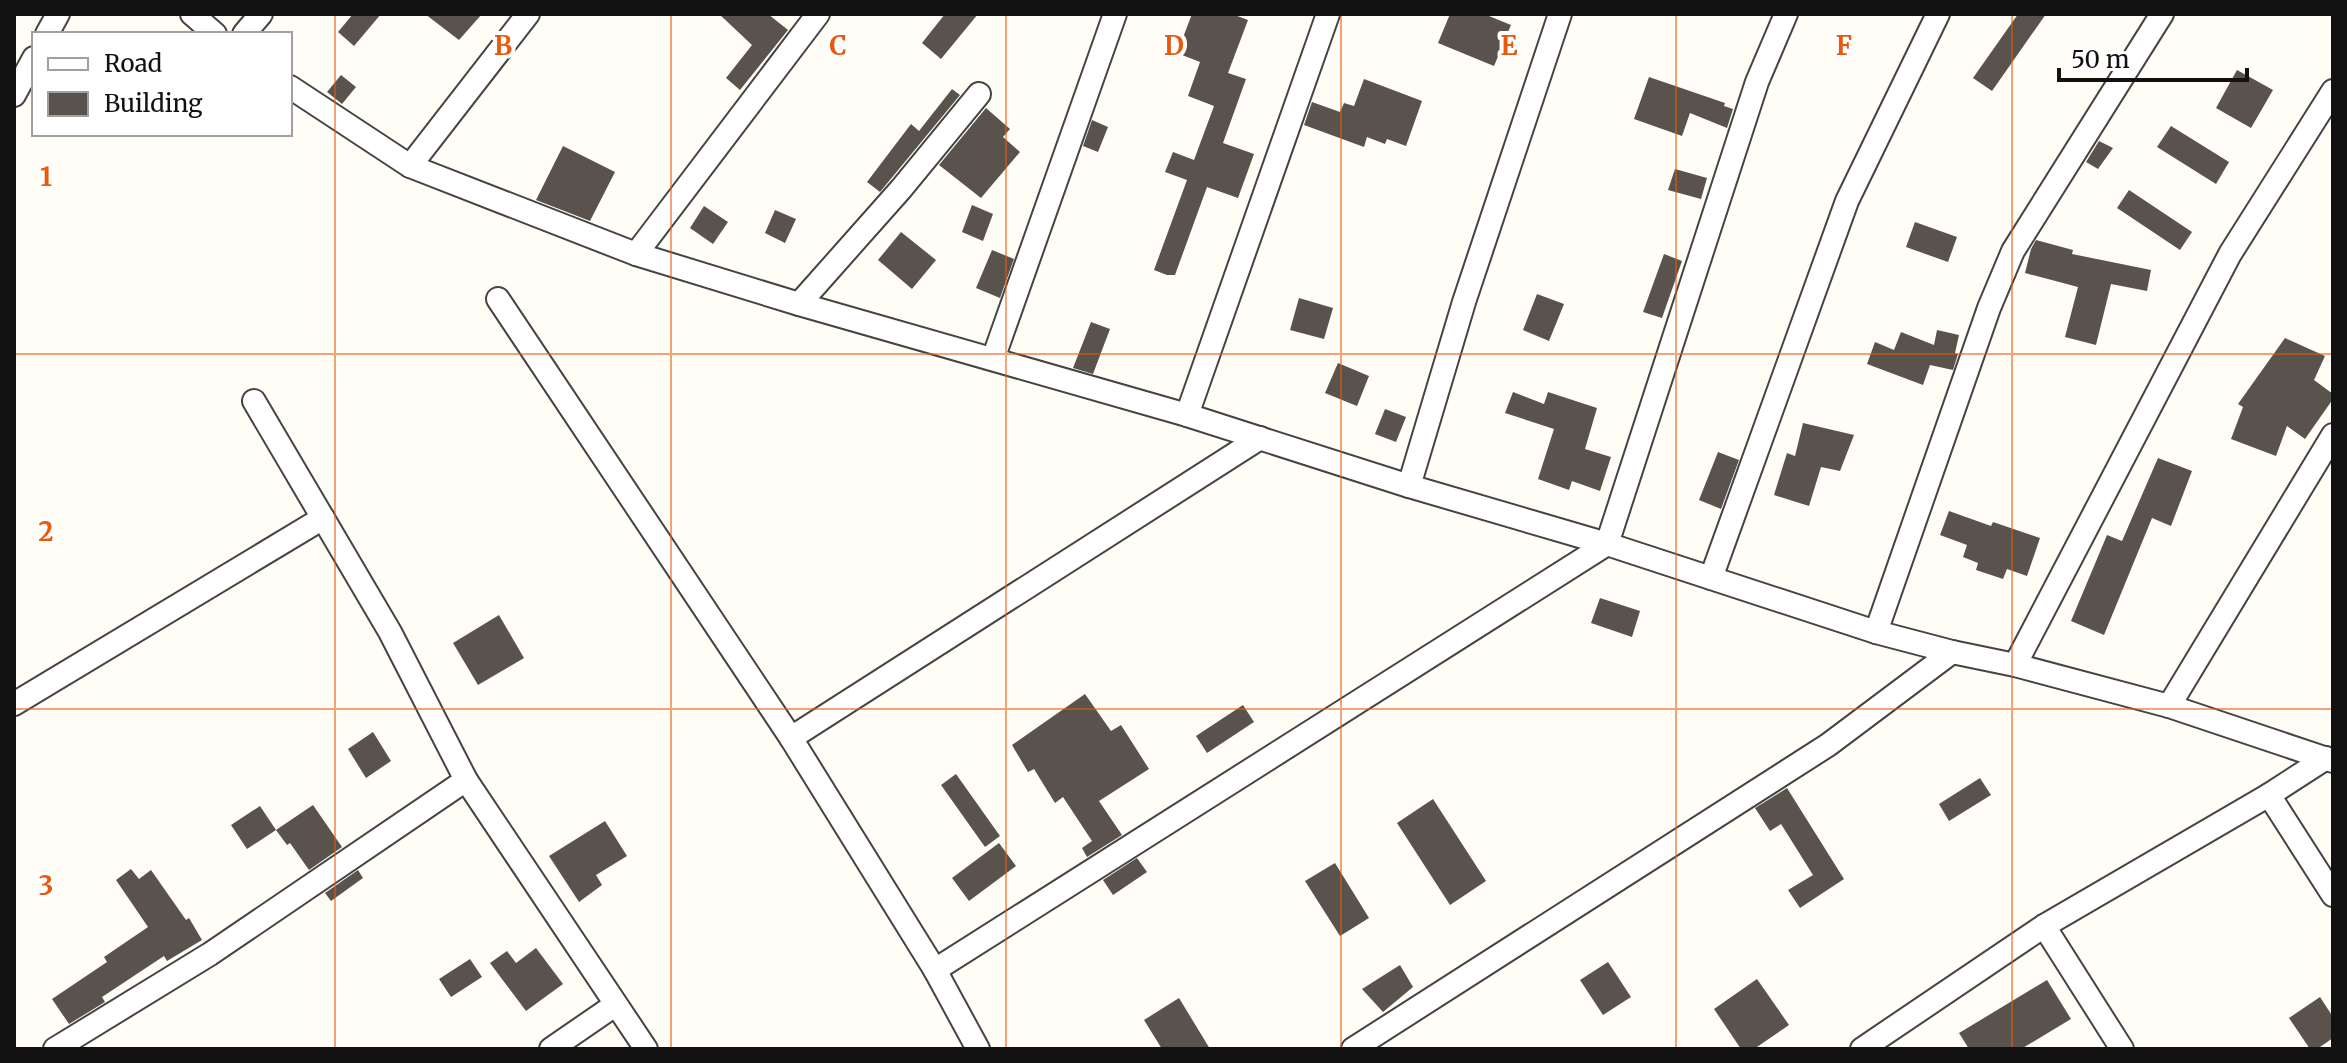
<svg xmlns="http://www.w3.org/2000/svg" width="2347" height="1063" font-family="Merriweather,serif">
	<rect width="100%" height="100%" fill="#fffdf5"/>
	<g fill="#5a524d">
		<polygon points="353,14 381,14 354,46 338,32"/>
		<polygon points="425,14 482,14 459,40"/>
		<polygon points="719,14 768,14 788,30 740,90 726,78 752,45"/>
		<polygon points="945,14 978,14 941,59 922,43"/>
		<polygon points="1192,14 1232,14 1248,20 1228,73 1246,79 1223,143 1254,154 1238,198 1207,187 1175,275 1167,275 1154,270 1187,180 1165,172 1173,152 1194,160 1214,106 1188,96 1200,62 1177,53"/>
		<polygon points="1450,14 1484,14 1511,25 1494,66 1438,43"/>
		<polygon points="2018,14 2046,14 1992,91 1973,78"/>
		<polygon points="2237,70 2273,90 2251,128 2216,108"/>
		<polygon points="341,75 356,87 342,104 327,92"/>
		<polygon points="1649,77 1725,103 1724,106 1733,109 1727,128 1690,113 1682,136 1634,119"/>
		<polygon points="1364,79 1422,101 1406,146 1387,139 1385,144 1367,137 1364,147 1304,125 1312,102 1340,112 1344,103 1354,106"/>
		<polygon points="952,89 960,95 880,192 867,182 911,124 919,131"/>
		<polygon points="986,108 1010,129 1003,137 1020,152 981,198 939,165"/>
		<polygon points="1092,120 1108,127 1098,152 1083,146"/>
		<polygon points="2171,126 2229,162 2216,184 2157,147"/>
		<polygon points="2099,141 2113,148 2098,169 2086,162"/>
		<polygon points="563,146 615,172 590,221 536,200"/>
		<polygon points="1675,169 1707,178 1701,199 1668,190"/>
		<polygon points="2129,190 2192,232 2180,250 2117,208"/>
		<polygon points="972,205 993,214 983,241 962,232"/>
		<polygon points="704,206 728,222 713,244 690,228"/>
		<polygon points="775,210 796,219 785,243 765,233"/>
		<polygon points="1915,222 1957,237 1948,262 1906,247"/>
		<polygon points="901,232 936,260 912,289 878,260"/>
		<polygon points="2036,240 2073,250 2072,254 2151,270 2147,291 2111,284 2096,345 2065,337 2078,287 2025,273 2031,249"/>
		<polygon points="992,250 1014,259 1000,298 976,288"/>
		<polygon points="1664,254 1682,261 1662,318 1643,312"/>
		<polygon points="1537,294 1564,304 1549,341 1523,330"/>
		<polygon points="1299,298 1333,308 1324,339 1290,330"/>
		<polygon points="1091,322 1110,329 1093,374 1073,368"/>
		<polygon points="1937,330 1959,335 1955,353 1958,354 1953,370 1930,365 1923,385 1867,364 1875,342 1894,350 1901,332 1934,345"/>
		<polygon points="2285,338 2325,356 2314,380 2333,394 2333,399 2305,439 2287,426 2276,456 2231,439 2243,407 2238,404"/>
		<polygon points="1338,363 1369,376 1357,406 1325,393"/>
		<polygon points="1513,392 1544,404 1548,392 1597,408 1585,449 1611,457 1600,491 1572,481 1569,490 1538,479 1554,429 1505,413"/>
		<polygon points="1385,409 1406,417 1396,442 1375,434"/>
		<polygon points="1803,423 1854,435 1840,471 1821,467 1809,506 1774,495 1787,453 1795,456"/>
		<polygon points="1718,452 1739,460 1721,509 1699,500"/>
		<polygon points="2158,458 2192,471 2171,526 2152,518 2104,635 2071,621 2107,535 2122,541"/>
		<polygon points="1949,511 1991,526 1993,522 2040,538 2027,576 2007,569 2003,579 1976,570 1978,563 1963,557 1967,545 1940,535"/>
		<polygon points="1600,598 1640,611 1632,637 1591,623"/>
		<polygon points="499,615 524,658 478,685 453,643"/>
		<polygon points="1085,694 1111,731 1121,725 1149,769 1099,801 1122,835 1087,857 1082,848 1092,841 1063,797 1055,803 1034,769 1028,772 1012,745"/>
		<polygon points="1243,705 1254,722 1207,753 1196,736"/>
		<polygon points="373,732 391,761 366,778 348,749"/>
		<polygon points="956,774 1000,836 985,847 941,785"/>
		<polygon points="1980,778 1991,795 1949,821 1939,804"/>
		<polygon points="1787,788 1844,879 1800,908 1788,890 1813,875 1781,824 1770,831 1755,808"/>
		<polygon points="1433,799 1486,881 1450,905 1397,823"/>
		<polygon points="313,805 342,847 309,870 290,843 287,845 276,830"/>
		<polygon points="260,806 276,830 247,849 231,825"/>
		<polygon points="605,821 627,856 596,875 602,885 579,902 549,856"/>
		<polygon points="999,843 1016,866 969,901 952,878"/>
		<polygon points="1137,858 1147,872 1113,895 1103,880"/>
		<polygon points="1335,863 1369,918 1340,936 1305,881"/>
		<polygon points="131,869 139,879 151,870 186,920 189,918 202,940 167,961 164,956 102,997 105,1002 69,1024 52,999 107,962 104,957 148,927 116,880"/>
		<polygon points="358,870 363,878 331,901 325,893"/>
		<polygon points="536,948 563,984 526,1011 490,963 507,951 516,963"/>
		<polygon points="470,959 482,977 451,997 439,979"/>
		<polygon points="1608,962 1631,997 1603,1015 1580,980"/>
		<polygon points="1400,965 1413,987 1383,1012 1362,989"/>
		<polygon points="1757,979 1789,1025 1754,1049 1741,1049 1714,1009"/>
		<polygon points="2047,980 2071,1019 2021,1049 1969,1049 1959,1033"/>
		<polygon points="2320,997 2333,1017 2333,1038 2317,1049 2310,1049 2289,1018"/>
		<polygon points="1179,998 1210,1049 1162,1049 1144,1020"/>
	</g>
	<g fill="none" stroke-linecap="round" stroke-linejoin="round">
		<defs>
			<g id="minor">
				<polyline points="192,14 215,34"/>
				<polyline points="47,34 58,14"/>
				<polyline points="244,34 261,14"/>
				<polyline points="290,87 410,166 636,254 799,304 1187,415 1409,486 1607,544 1876,632 1952,652 2015,665 2169,706 2333,761"/>
				<polyline points="14,95 34,58"/>
				<polyline points="410,166 528,14"/>
				<polyline points="636,254 818,14"/>
				<polyline points="498,299 791,738 935,970 978,1049"/>
				<polyline points="799,304 901,189 979,94"/>
				<polyline points="993,359 1115,14"/>
				<polyline points="254,401 390,632 466,780 646,1049"/>
				<polyline points="1187,415 1328,14"/>
				<polyline points="1409,486 1464,302 1560,14"/>
				<polyline points="1711,578 1847,201 1938,14"/>
				<polyline points="1876,632 1989,308 2013,251 2162,14"/>
				<polyline points="2015,665 2230,254 2333,91"/>
				<polyline points="14,704 323,518"/>
				<polyline points="2169,706 2333,435"/>
				<polyline points="791,738 1260,438"/>
				<polyline points="2269,795 2333,895"/>
				<polyline points="2044,926 2122,1049"/>
				<polyline points="935,970 1607,544 1757,82 1786,14"/>
				<polyline points="55,1049 210,954 466,780"/>
				<polyline points="551,1049 615,1005"/>
				<polyline points="1353,1049 1828,745 1952,652"/>
				<polyline points="1862,1049 2044,926 2269,795 2326,758"/>
			</g>
		</defs>
		<use href="#minor" stroke="#444" stroke-width="26"/>
		<use href="#minor" stroke="#fff" stroke-width="22"/>
	</g>
	<path fill="none" stroke="#e8590c" stroke-width="2" stroke-opacity="0.55" d="M335 14V1049M671 14V1049M1006 14V1049M1341 14V1049M1676 14V1049M2012 14V1049M14 354H2333M14 709H2333"/>
	<g font-size="26" text-anchor="middle" font-weight="bold" fill="#e8590c" stroke="#fff" stroke-width="8" stroke-linejoin="round" paint-order="stroke">
		<text x="503" y="55">B</text>
		<text x="838" y="55">C</text>
		<text x="1174" y="55">D</text>
		<text x="1509" y="55">E</text>
		<text x="1844" y="55">F</text>
		<text x="46" y="186">1</text>
		<text x="46" y="541">2</text>
		<text x="46" y="895">3</text>
	</g>
	<rect width="2347" height="1063" fill="none" stroke="#111111" stroke-width="32"/>
	<rect x="32" y="32" width="260" height="104" fill="#ffffff" stroke="#a0a0a0" stroke-width="2"/>
	<rect x="48" y="58" width="40" height="12" fill="#ffffff" stroke="#a0a0a0" stroke-width="2"/>
	<text x="104" y="72" font-size="24" fill="#111111">Road</text>
	<rect x="48" y="92" width="40" height="24" fill="#5a524d" stroke="#a0a0a0" stroke-width="2"/>
	<text x="104" y="112" font-size="24" fill="#111111">Building</text>
	<path d="M2059 68v12h188v-12" fill="none" stroke="#111111" stroke-width="4"/>
	<text x="2071" y="68" font-size="24" fill="#111111" stroke="#ffffff" stroke-width="6" paint-order="stroke">50 m</text>
</svg>
